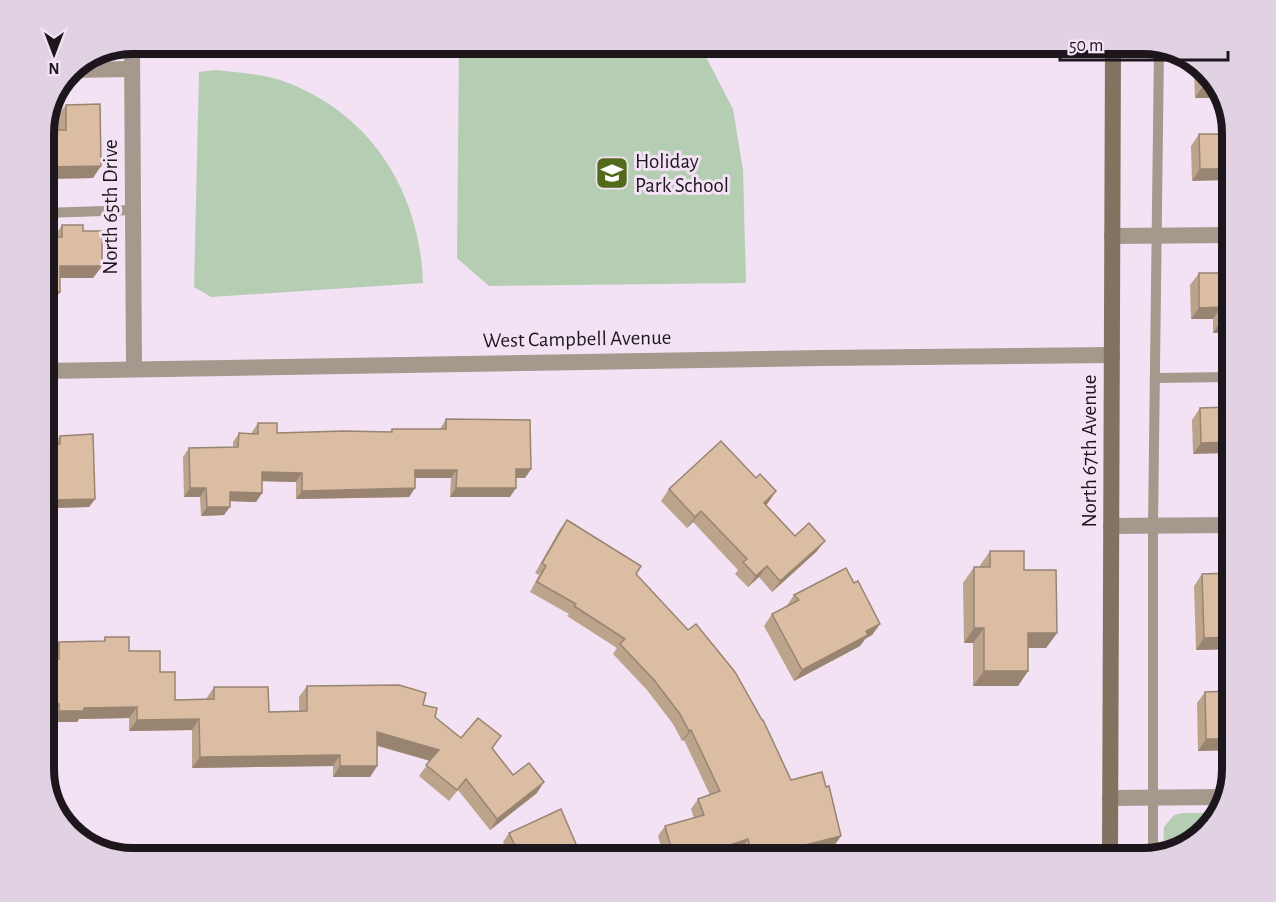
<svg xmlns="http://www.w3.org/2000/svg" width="1276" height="902" font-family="'Alegreya Sans',sans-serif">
	<rect width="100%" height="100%" fill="#f2e2f4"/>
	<g fill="#b5ceb3">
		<polygon points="459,44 684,44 707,59 733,109 743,170 746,283 489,286 457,258"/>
		<path d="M215 70C237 72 261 74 283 81 371 113 420 191 423 283L211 297 194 287 199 72Z"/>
		<polygon points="1182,813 1218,813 1214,823 1183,849 1163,854 1164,827 1174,815"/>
	</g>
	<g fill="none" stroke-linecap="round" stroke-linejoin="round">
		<g stroke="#a5988d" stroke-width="10">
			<polyline points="44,213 133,210"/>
			<polyline points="1155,378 1232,377"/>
			<polyline points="1153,856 1153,526 1159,49"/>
		</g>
		<g stroke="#a5988d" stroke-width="16">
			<polyline points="132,44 134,369"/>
			<polyline points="72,70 132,69"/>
			<polyline points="1112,236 1232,235"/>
			<polyline points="1111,526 1232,525"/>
			<polyline points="1110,798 1223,797"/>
		</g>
		<polyline stroke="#a5988d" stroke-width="16" points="44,371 822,358 1112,355"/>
		<polyline stroke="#847261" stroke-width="16" points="1110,858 1113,44"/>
	</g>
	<g fill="#bca38c">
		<polygon points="1199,64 1223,93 1224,98 1195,98 1194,71"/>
		<polygon points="66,105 93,178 44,179 44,130 58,130 57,116"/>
		<polygon points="1230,123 1232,133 1192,181 1191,146 1199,134 1223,134"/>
		<polygon points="62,225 83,231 102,266 93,278 60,278 51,304 44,304 54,237"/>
		<polygon points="1199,273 1232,273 1232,332 1213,333 1213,319 1191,319 1190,285"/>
		<polygon points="1232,407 1193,454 1192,420 1200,408"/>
		<polygon points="446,419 531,469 525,478 516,478 510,497 450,497 451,478 415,478 415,488 409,497 296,499 296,482 262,481 262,493 256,502 230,501 224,515 201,516 200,497 184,497 183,457 189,448 233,447 233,442 239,433 252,434 252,432 258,423 277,433 390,432 392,429 440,429"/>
		<polygon points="60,436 95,499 89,507 55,508 50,516 44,516 44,444 54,444"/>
		<polygon points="756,478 776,491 766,505 795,536 825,541 816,552 772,592 759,577 748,587 735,574 738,570 693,522 687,528 661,501 669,489"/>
		<polygon points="567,520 636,574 791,780 834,846 784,858 743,858 741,849 713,858 664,858 658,836 665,826 694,818 691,809 698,799 710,795 684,740 682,741 673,724 647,690 613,654 617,648 567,616 569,614 530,592 539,575 535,573 560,529"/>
		<polygon points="990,551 1024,570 1057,633 1046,648 1028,648 1028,671 1018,686 973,686 973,643 964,643 963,583 974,567 979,567"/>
		<polygon points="1202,574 1232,586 1232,649 1196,650 1194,586"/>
		<polygon points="854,583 880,624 872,635 865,639 860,646 794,681 764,626 772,614 786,607 794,595"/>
		<polygon points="105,637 129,651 160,672 175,700 206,699 214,687 269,712 299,711 299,697 307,686 423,705 435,717 461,738 492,749 513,775 537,793 490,830 458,790 449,801 419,776 430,761 377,746 377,766 370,777 333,777 333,766 192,768 192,730 129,731 129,718 79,719 77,722 51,722 51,652 59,642 103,641"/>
		<polygon points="1205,692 1232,750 1198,751 1197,703"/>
		<polygon points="509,833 582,858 510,858 503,842"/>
	</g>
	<g fill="#998472">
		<polygon points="1203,86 1217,86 1223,93 1224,98 1195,98"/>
		<polygon points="101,166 93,178 44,179 44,167"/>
		<polygon points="1200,169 1232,169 1232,180 1192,181"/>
		<polygon points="60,266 102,266 93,278 51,278"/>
		<polygon points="44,292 60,292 51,304 44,304"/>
		<polygon points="1221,307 1213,319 1191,319 1199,308"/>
		<polygon points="1221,321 1232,321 1232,332 1213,333"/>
		<polygon points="1232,442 1232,453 1193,454 1201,443"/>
		<polygon points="516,469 531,469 525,478 510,478"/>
		<polygon points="415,470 457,470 451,478 409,478"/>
		<polygon points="262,472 302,473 296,482 256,481"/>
		<polygon points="190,488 206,488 200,497 184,497"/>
		<polygon points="415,488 409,497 296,499 302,491"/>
		<polygon points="456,488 516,488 510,497 450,497"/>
		<polygon points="776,491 768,503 756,515 764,503"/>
		<polygon points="230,492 262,493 256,502 224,501"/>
		<polygon points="95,499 89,507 49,508 55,500"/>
		<polygon points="207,507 230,507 224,515 201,516"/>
		<polygon points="44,508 55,508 50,516 44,516"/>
		<polygon points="701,511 693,522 687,528 695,517"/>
		<polygon points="825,541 816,552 772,592 780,581"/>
		<polygon points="767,566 759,577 748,587 756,576"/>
		<polygon points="880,624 872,635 865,639 860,646 794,681 802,670"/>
		<polygon points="974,628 984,628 973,643 964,643"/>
		<polygon points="1028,633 1057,633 1046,648 1017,648"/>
		<polygon points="1232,637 1232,649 1196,650 1204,638"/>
		<polygon points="984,671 1028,671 1018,686 973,686"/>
		<polygon points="44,704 59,704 51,715 44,715"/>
		<polygon points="137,707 129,718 79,719 77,722 51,722 59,711 84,708"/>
		<polygon points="199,719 192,730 129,731 137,720"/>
		<polygon points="691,730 684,740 682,741 689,731"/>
		<polygon points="377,732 439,750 431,761 369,743"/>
		<polygon points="1206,739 1232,739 1232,750 1198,751"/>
		<polygon points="340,755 333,766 192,768 200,757"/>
		<polygon points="340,766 377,766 370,777 333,777"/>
		<polygon points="544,782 537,793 490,830 497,819"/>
		<polygon points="841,836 834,846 784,858 752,858"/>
		<polygon points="748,839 741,849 713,858 691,858"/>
	</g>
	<g fill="#dbbda3" stroke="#998472" stroke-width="1.5">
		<polygon points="1203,69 1217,86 1203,86"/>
		<polygon points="100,104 101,166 44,167 44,130 66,130 66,105"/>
		<polygon points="1231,125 1232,133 1232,169 1200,169 1199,134 1231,134"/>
		<polygon points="62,225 83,225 83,231 102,231 102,266 60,266 60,292 44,292 44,237 62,237"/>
		<polygon points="1199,273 1232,273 1232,321 1221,321 1221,307 1199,308"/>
		<polygon points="1232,407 1232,442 1201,443 1200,408"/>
		<polygon points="446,419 530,420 531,469 516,469 516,488 456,488 457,470 415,470 415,488 302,491 302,473 262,472 262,493 230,492 230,507 207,507 206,488 190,488 189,448 238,447 239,433 258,434 258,423 277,423 277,433 344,431 392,432 392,429 446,429"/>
		<polygon points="93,434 95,499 55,500 55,508 44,508 44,444 60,444 60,436"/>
		<polygon points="721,441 756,478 760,474 776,491 764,503 795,536 809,523 825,541 780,581 767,566 756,576 743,562 747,559 701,511 695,517 669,489"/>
		<polygon points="567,520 641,566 636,574 688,630 696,624 735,672 762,720 763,720 791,780 822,772 826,787 829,786 841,836 753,858 748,839 691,858 674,858 665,826 704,815 698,799 720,791 691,730 689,731 680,714 654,680 620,644 625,639 574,606 576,604 537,582 546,566 542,563"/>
		<polygon points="990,551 1024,551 1024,570 1056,570 1057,633 1028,633 1028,671 984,671 984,628 974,628 974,567 990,567"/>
		<polygon points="846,568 854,583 858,581 880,624 866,631 868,635 802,670 772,614 799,600 794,595"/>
		<polygon points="1231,573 1231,586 1232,586 1232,637 1204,638 1202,574"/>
		<polygon points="105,637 129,637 129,651 160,651 160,672 175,672 175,700 214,699 214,687 268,687 269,712 307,711 307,686 399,685 426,693 423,705 437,708 435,717 461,738 478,718 501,736 492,748 513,775 529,763 544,782 497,819 466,779 457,790 426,765 439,750 377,732 377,766 340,766 340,755 200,757 199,719 137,720 137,707 84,708 84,711 59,711 59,704 44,704 44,659 59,659 59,642 105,641"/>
		<polygon points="1232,691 1232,739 1206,739 1205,692"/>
		<polygon points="561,809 582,858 521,858 509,833"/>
		<polygon points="271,853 274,858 261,858"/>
		<polygon points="311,857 330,858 310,858"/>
	</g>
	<defs>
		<symbol id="school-square" viewBox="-11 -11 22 22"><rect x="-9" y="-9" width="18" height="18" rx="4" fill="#536a1a" stroke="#f2e2f4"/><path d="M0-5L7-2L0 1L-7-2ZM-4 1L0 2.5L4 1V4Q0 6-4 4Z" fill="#fff"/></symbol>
	</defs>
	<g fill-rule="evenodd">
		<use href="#school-square" x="593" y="154" width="38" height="38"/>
	</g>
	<g text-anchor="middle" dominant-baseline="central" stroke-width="6" stroke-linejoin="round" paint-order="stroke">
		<g font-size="21" fill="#1d171d" stroke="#f2e2f4" text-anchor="start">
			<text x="635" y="161">Holiday<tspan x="635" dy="24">Park School</tspan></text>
		</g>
		<g font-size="21" fill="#1d171d" stroke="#f2e2f4">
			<text transform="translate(110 207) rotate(-90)">North 65th Drive</text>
			<text transform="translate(577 339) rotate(-1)">West Campbell Avenue</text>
			<text transform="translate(1089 451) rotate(-90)">North 67th Avenue</text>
		</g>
	</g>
	<path d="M0 0H1276V902H0ZM133 54H1143A79 79 0 0 1 1222 133V769A79 79 0 0 1 1143 848H133A79 79 0 0 1 54 769V133A79 79 0 0 1 133 54Z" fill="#e1d2e3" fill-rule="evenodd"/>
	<path fill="none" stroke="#1d171d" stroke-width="8" d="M133 54H1143A79 79 0 0 1 1222 133V769A79 79 0 0 1 1143 848H133A79 79 0 0 1 54 769V133A79 79 0 0 1 133 54Z"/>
	<g transform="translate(54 54) rotate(180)" stroke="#f2e2f4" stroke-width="4.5" paint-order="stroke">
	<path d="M0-4.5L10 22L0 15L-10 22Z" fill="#1d171d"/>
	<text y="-9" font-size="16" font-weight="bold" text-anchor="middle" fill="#1d171d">N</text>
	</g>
	<path d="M1060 51v9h168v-9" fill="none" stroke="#1d171d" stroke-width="3"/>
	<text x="1069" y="51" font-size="18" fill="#1d171d" stroke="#f2e2f4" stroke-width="4.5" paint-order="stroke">50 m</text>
</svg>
